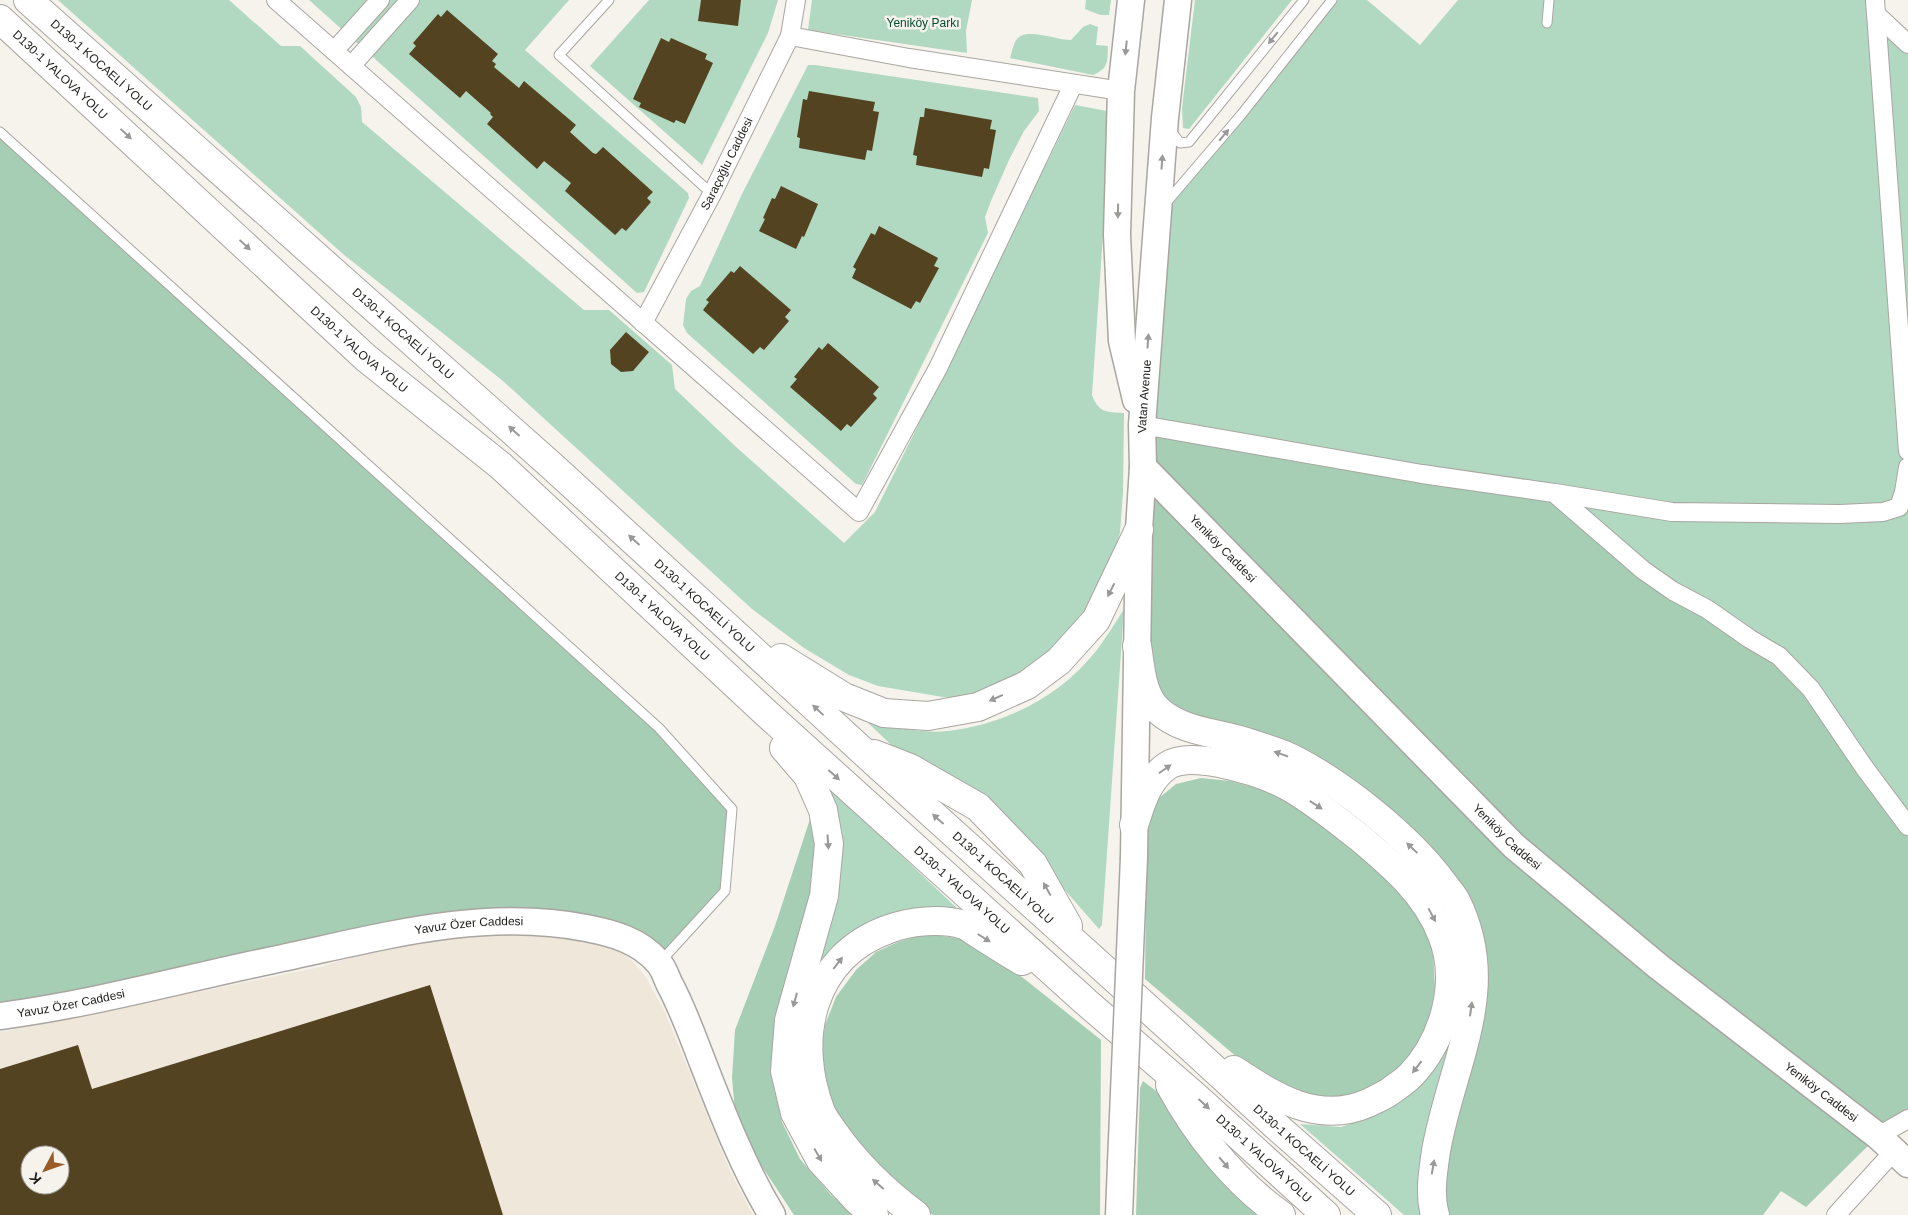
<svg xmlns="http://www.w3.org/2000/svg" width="1908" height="1215" font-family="Helvetica,sans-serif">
	<rect width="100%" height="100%" fill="#f6f3ed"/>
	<path fill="#eee7da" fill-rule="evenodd" d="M498 934 577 937 622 950 644 974 664 1010 730 1171 753 1215H0V1032L320 967 390 946ZM30 1155H60V1185H30Z"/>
	<g fill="#b1d8c0">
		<path d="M58 0H229L281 46H300L356 97 361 107 362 122 584 310H609L672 365 675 389 735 446 844 543 875 512 947 367 1036 173 1047 163 1075 105 1107 111 1111 118 1092 395C1099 413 1106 412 1124 413L1123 493 1120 532 1109 572 1092 610 1032 672 967 697H943L878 686 849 675 804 648 752 609 503 381 343 254Z"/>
		<polygon points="309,0 569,0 525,50 688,193 689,198 644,292 637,293"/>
		<polygon points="649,0 778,0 768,33 702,165 590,66"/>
		<polygon points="812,0 972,0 966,31 967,53 808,30"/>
		<polygon points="1086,0 1111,0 1109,15 1100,15 1085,9"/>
		<polygon points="1195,0 1292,0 1189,129 1183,128 1182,108"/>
		<polygon points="1332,0 1367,0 1420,45 1458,0 1875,0 1908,44 1908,826 1142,425 1158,212"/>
		<path d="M1090 24 1098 27 1096 45 1108 46C1107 62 1109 68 1093 75L1010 58C1012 52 1013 44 1017 39 1026 27 1057 40 1071 40L1083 27Z"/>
		<polygon points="808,65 815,65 1038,98 1039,111 1024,131 1009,160 991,201 985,217 988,233 862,485 856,484 687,333 683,325 686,299 691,291 700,286 742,194"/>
		<path d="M1124 609 1102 925 1099 929 1042 864 903 756 865 720C891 726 920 734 948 731 1005 724 1060 697 1096 651 1106 638 1115 623 1124 609Z"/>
		<polygon points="831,789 961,912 901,915 803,1009 840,843"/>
		<polygon points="1448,1044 1426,1215 1404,1215 1300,1124 1341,1127 1377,1115 1406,1097 1436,1067"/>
	</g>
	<g fill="#a5ceb5">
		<polygon points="0,132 659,728 732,809 725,891 659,963 642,947 526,921 0,1016"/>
		<polygon points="1142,425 1554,493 1591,526 1779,656 1908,826 1908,1119 1878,1136 1806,1207 1781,1191 1763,1215 1435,1215 1471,942 1389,827 1146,696"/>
		<polygon points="1201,778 1230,781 1264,790 1305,812 1384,876 1415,910 1433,948 1435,990 1429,1020 1415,1052 1397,1073 1365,1096 1330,1101 1300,1094 1258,1075 1145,979 1147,828 1159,798 1176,784"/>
		<polygon points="811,816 817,840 818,872 773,1037 774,1088 782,1122 800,1159 831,1195 853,1215 794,1215 757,1159 735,1111 732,1078 735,1030 775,926"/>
		<polygon points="924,934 967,939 1007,965 1101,1040 1100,1215 933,1215 899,1187 865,1155 830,1103 821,1052 825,1025 836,997 856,970 876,952 898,942"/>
		<polygon points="1143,1081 1156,1091 1193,1139 1265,1215 1136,1215 1140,1088"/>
	</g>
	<g fill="#544320" fill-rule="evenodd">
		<polygon points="701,0 741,0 738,26 698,21"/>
		<polygon points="447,10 498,54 492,61 496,64 494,67 519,88 524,81 576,125 570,132 593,153 596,154 603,147 653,192 647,198 651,202 626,231 622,228 615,235 565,191 571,183 544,161 537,169 487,124 493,117 490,114 491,113 466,91 460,98 409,54 416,46 413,43 438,14 441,17"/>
		<polygon points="661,38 669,42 671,38 707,54 705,59 713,63 685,124 676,120 674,123 639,107 641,103 633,99"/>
		<polygon points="809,91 875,102 873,111 879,112 872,151 867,150 865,160 799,148 800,138 797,137 803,99 807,100"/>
		<polygon points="925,108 992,120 990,129 996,130 989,169 984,168 982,177 916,165 917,156 913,155 920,117 924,117"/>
		<polygon points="781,186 818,204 804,237 802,236 796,249 759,231 765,219 763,218 772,198 775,199"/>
		<polygon points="879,226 938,258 934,266 939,268 920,303 916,301 911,309 852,278 856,269 853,267 871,233 875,235"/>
		<polygon points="740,266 791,310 785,317 789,321 764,350 760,347 753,354 703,310 709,302 706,300 731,271 734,273"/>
		<polygon points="626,332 649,352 633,371 621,372 611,364 610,350"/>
		<polygon points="828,343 879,387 873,394 877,398 851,427 847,424 841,431 790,387 797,379 794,377 819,347 822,350"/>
		<path d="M430 985 503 1215H0V1069L78 1045 92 1089ZM30 1155H60V1185H30Z"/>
	</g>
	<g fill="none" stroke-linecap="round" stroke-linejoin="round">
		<defs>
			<g id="lane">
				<polyline points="609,0 559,55 712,194"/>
				<polyline points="1547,23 1549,0"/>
				<polyline points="1171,131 1180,143 1189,142 1304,0"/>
				<polyline points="0,132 659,728 732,809 725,891 661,961"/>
				<polyline points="1165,204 1241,115 1332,0"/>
			</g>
			<g id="street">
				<polyline points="276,0 859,512 938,368 1073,85"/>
				<polyline points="1875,0 1908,451"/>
				<polyline points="1877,15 1908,44"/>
				<polyline points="790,36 909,58 1121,91"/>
				<polyline points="334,51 380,0"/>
				<polyline points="351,66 410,0"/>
				<path id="s1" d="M643 323 712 194 790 36 796 0"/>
				<polyline points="1142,425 1422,474 1554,493 1643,570 1673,591 1707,609 1750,639 1779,656 1811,689 1864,767 1908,826"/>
				<polyline points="1555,493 1672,512 1840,514 1883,512 1899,507 1904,492 1908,467"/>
				<polyline points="1878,1136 1908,1119"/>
				<polyline points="1836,1215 1894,1151"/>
			</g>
			<g id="secondary">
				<polyline points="1131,0 1121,91 1117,235 1122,341 1136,400"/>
				<path id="s2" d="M1143 467 1514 846 1659 967 1878 1136 1908 1164"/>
				<path id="s3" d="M1134 857 1139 530 1143 467 1142 425 1165 118 1178 0"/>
				<path id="s4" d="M0 1016C92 1004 182 979 273 960 374 939 481 907 586 928 612 933 639 940 658 962 663 967 666 976 669 983 682 1007 691 1032 701 1058 722 1112 742 1165 772 1215"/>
				<polyline points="1119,1215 1121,1163"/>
			</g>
			<g id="highway">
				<path id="s5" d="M28 0 553 467 880 767 1174 1032 1275 1125 1377 1215"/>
				<path id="s6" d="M0 19 366 358 501 466 766 713 1086 1002 1195 1096 1326 1215"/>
				<path d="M1137 646C1141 668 1141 694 1158 710 1183 733 1218 732 1249 743 1264 748 1281 752 1295 760 1345 786 1409 837 1443 883 1447 889 1453 895 1456 901 1500 989 1451 1064 1436 1151 1433 1172 1429 1194 1435 1215"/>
				<polyline points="781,658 844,697 884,713 928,716 978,707 1027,685 1059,661 1096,620 1139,530"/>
				<polyline points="784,748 808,776 823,810 829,844 824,896 789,1020 785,1071 795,1113 821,1161 857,1200 874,1215"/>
				<polyline points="874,754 910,768 978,807 1033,864 1068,926"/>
				<path d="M1134 825C1141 804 1147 780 1167 766 1181 757 1203 760 1219 763 1243 768 1269 775 1291 788 1315 802 1337 820 1359 837 1392 865 1426 893 1442 935 1461 982 1444 1041 1410 1076 1404 1082 1397 1086 1392 1090 1384 1096 1376 1099 1368 1103 1318 1125 1275 1097 1234 1070"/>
				<path d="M1170 1085C1197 1135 1235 1182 1281 1215"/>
				<path d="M916 1215C884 1191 856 1164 833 1131 829 1125 824 1119 821 1112 793 1040 810 957 889 929 911 921 941 918 964 925 969 927 975 932 980 935 994 944 1008 953 1022 961"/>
			</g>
		</defs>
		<use href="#lane" stroke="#a9a6a1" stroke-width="11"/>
		<use href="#street" stroke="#a9a6a1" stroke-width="20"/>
		<use href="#secondary" stroke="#a9a6a1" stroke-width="29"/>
		<use href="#highway" stroke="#a9a6a1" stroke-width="30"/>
		<use href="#lane" stroke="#fff" stroke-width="9"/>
		<use href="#street" stroke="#fff" stroke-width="18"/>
		<use href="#secondary" stroke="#fff" stroke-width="26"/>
		<use href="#highway" stroke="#fff" stroke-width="28"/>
		<defs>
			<polyline id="secondary-bridge" points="1121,1163 1134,857"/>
		</defs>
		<use href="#secondary-bridge" stroke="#a9a6a1" stroke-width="29" stroke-linecap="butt"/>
		<use href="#secondary-bridge" stroke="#fff" stroke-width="26"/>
	</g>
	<defs><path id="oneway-solid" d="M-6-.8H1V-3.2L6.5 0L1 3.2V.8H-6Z" transform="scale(1.25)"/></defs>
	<g fill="#999998">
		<use href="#oneway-solid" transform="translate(1273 38) rotate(129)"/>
		<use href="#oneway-solid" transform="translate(1126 48) rotate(96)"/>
		<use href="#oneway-solid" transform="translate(126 134) rotate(43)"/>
		<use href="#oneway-solid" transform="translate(1224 135) rotate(-50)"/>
		<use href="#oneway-solid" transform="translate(1162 162) rotate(-86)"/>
		<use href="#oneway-solid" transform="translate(1118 211) rotate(91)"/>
		<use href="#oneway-solid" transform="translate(245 245) rotate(43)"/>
		<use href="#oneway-solid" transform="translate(1148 341) rotate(-86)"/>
		<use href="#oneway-solid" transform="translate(514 431) rotate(-138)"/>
		<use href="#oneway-solid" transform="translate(634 540) rotate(-138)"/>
		<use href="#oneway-solid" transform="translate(1111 590) rotate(117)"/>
		<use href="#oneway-solid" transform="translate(996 698) rotate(156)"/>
		<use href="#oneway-solid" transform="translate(818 710) rotate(-137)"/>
		<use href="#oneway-solid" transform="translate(1281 754) rotate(-161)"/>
		<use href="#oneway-solid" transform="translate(1165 769) rotate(-35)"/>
		<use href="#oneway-solid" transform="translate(834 775) rotate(42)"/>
		<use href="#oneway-solid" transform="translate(1316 805) rotate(33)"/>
		<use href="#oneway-solid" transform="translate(938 819) rotate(-138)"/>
		<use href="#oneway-solid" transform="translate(828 842) rotate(86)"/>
		<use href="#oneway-solid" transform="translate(1412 848) rotate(-137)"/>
		<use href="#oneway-solid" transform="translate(1047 889) rotate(-119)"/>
		<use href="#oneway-solid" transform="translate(1432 915) rotate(62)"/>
		<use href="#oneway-solid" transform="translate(984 938) rotate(32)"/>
		<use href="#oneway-solid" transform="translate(838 963) rotate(-52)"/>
		<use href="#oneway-solid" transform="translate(795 1000) rotate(105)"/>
		<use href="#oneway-solid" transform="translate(1471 1009) rotate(-82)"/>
		<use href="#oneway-solid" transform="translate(1417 1067) rotate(128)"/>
		<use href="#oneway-solid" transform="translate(1204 1104) rotate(42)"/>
		<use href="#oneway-solid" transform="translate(818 1155) rotate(60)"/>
		<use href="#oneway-solid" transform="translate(1224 1163) rotate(50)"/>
		<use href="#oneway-solid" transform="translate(1433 1167) rotate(-80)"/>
		<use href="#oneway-solid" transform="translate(878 1184) rotate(-139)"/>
	</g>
	<g text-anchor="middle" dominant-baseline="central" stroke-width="5" stroke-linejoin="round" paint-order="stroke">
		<g font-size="12" fill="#034e2f" stroke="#f6f3ed">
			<text x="923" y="23">Yeniköy Parkı</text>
		</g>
		<g font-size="12" fill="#1d1c19" stroke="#f6f3ed">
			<text stroke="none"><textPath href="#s5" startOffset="98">D130-1 KOCAELİ YOLU</textPath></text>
			<text stroke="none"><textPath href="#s6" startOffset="82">D130-1 YALOVA YOLU</textPath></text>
			<text stroke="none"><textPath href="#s1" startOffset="180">Saraçoğlu Caddesi</textPath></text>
			<text stroke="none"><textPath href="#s5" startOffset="502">D130-1 KOCAELİ YOLU</textPath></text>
			<text stroke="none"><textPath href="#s6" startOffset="488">D130-1 YALOVA YOLU</textPath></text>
			<text stroke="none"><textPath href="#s3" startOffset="461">Vatan Avenue</textPath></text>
			<text stroke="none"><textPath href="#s2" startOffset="114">Yeniköy Caddesi</textPath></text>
			<text stroke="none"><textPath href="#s5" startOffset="908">D130-1 KOCAELİ YOLU</textPath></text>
			<text stroke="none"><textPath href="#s6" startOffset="892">D130-1 YALOVA YOLU</textPath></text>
			<text stroke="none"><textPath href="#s2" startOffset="519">Yeniköy Caddesi</textPath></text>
			<text stroke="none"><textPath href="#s5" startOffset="1312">D130-1 KOCAELİ YOLU</textPath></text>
			<text stroke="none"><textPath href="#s6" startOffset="1298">D130-1 YALOVA YOLU</textPath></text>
			<text stroke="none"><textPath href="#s4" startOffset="478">Yavuz Özer Caddesi</textPath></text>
			<text stroke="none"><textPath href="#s4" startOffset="72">Yavuz Özer Caddesi</textPath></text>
			<text stroke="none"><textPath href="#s2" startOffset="924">Yeniköy Caddesi</textPath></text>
			<text stroke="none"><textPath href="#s5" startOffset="1718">D130-1 KOCAELİ YOLU</textPath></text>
			<text stroke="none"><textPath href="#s6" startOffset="1702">D130-1 YALOVA YOLU</textPath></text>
		</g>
	</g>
	<g transform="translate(45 1170) rotate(229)"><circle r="24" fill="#f6f3ed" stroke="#9f9d98"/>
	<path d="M0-4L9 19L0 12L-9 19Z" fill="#9b5b24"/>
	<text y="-8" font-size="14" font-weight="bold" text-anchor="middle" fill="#1d1c19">K</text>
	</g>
</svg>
